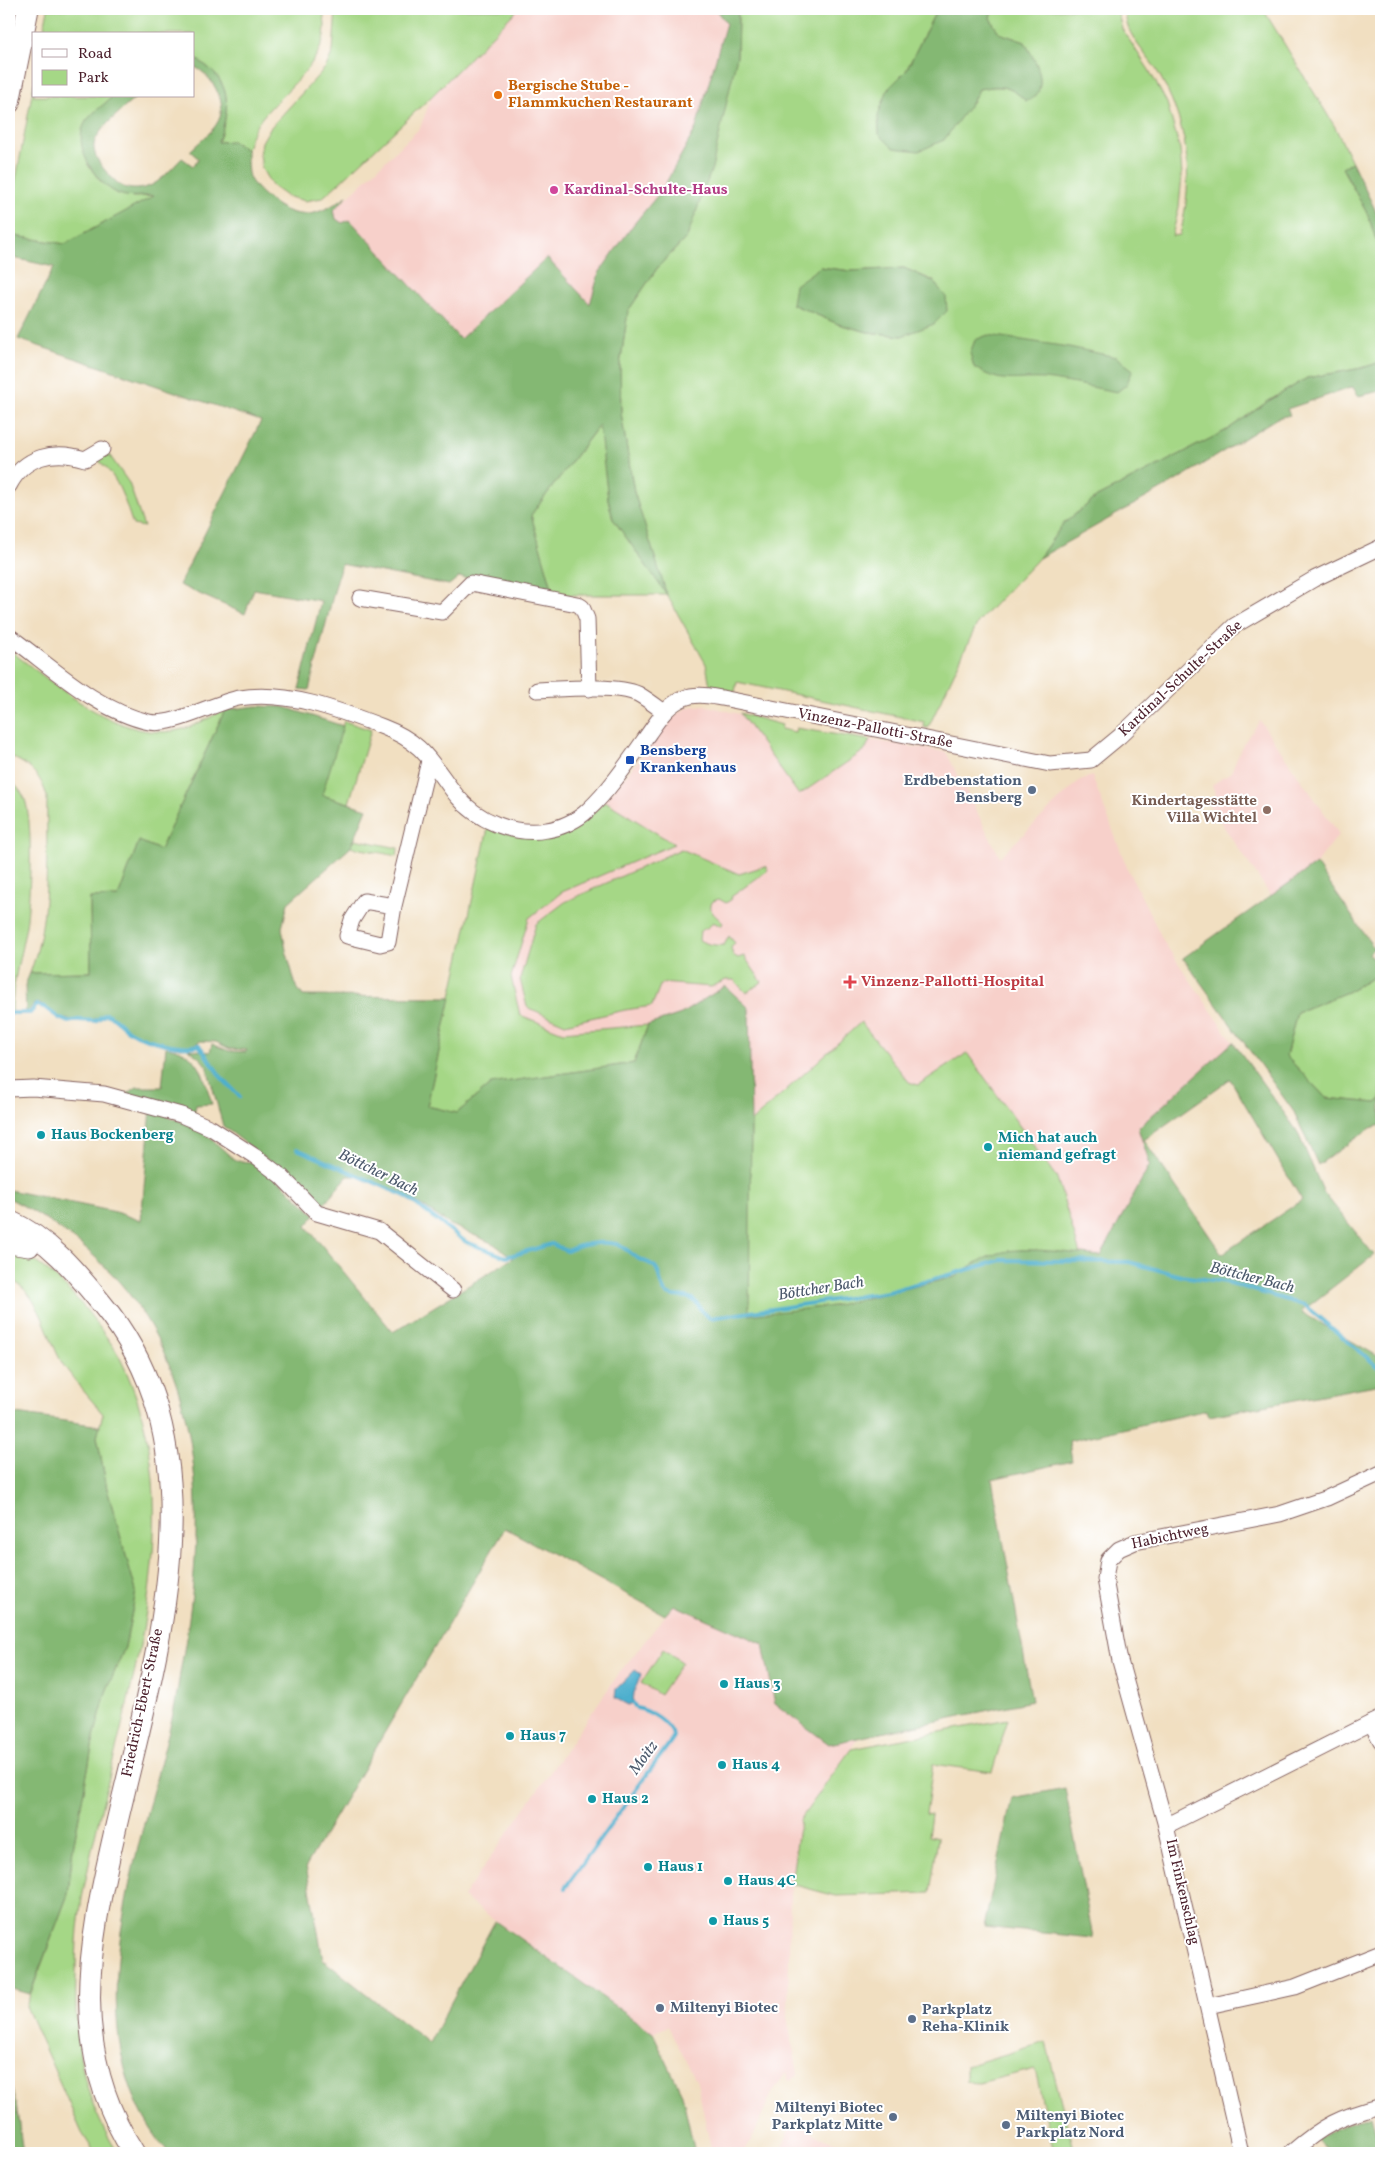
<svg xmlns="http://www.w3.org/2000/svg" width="1390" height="2162" font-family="Vollkorn,serif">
	<rect width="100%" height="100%" fill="#fff"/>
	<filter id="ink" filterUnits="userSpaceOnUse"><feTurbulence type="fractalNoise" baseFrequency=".02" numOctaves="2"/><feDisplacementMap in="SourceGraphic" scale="10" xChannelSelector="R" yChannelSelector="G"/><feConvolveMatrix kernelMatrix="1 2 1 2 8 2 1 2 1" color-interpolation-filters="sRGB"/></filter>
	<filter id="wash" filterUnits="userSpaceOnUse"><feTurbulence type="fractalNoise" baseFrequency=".0096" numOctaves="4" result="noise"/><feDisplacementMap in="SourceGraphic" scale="20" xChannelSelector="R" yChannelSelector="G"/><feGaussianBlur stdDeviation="1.12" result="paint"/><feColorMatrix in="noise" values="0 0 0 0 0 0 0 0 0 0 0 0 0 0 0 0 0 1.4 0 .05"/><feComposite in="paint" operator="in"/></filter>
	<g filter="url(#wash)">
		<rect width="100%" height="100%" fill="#f1dfc1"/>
		<g fill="#f7d0ca">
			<polygon points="518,9 715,9 726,23 696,128 662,190 633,225 599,273 590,304 547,258 460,339 350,220 342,223 336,219 334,210 420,128 432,96"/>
			<polygon points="704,705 782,725 781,729 795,732 796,728 946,752 1000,857 1080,780 1092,776 1128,870 1165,944 1233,1042 1138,1128 1150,1164 1101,1256 1080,1254 1057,1178 918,1085 909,1082 861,1022 751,1122 749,1008 726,986 681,1014 648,1025 563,1032 520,1015 511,978 529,918 562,892 673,844 605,801 675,716 688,707"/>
			<polygon points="1260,721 1339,834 1316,864 1271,896 1209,805 1216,795 1212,785 1231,772 1243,744"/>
			<polygon points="674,1605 763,1644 775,1704 829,1744 859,1737 799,1820 790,1895 788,2022 798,2073 789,2081 786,2073 773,2091 749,2145 743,2153 712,2153 697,2082 668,2026 653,2033 463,1897 620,1672"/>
			<polygon points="794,2119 801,2122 816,2135 851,2147 850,2153 779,2153"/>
		</g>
		<g fill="#a5d786" stroke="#787b58" fill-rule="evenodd">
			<path d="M48 9H322C338 55 285 88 261 119 254 128 250 138 247 150L232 141 218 142C232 105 232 79 194 58V34H43Z"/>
			<polygon points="336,9 518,9 432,96 338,184 322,198 305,201 286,196 272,186 262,169 260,155 262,142 270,128 326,67 333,51"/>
			<path d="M736 9H937L906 71 888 89 972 102 979 89C1001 85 1009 85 1027 101L1039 72 1025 42 999 33 990 18 992 9H1117L1122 29 1149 70 1167 103 1180 149 1182 175 1179 207 1172 236 1180 235C1195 174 1188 123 1156 69 1147 56 1134 42 1128 27 1126 22 1126 15 1124 9H1263L1335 127 1352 162 1342 168 1368 215 1381 255V362L1362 368 1307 378 1267 402 1227 430 1097 497 1063 524 1039 558 978 622 928 728 924 727V722L737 682 735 692 710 686 706 664 667 595H554L531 515 600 424 608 499 613 519 666 593 634 492 621 413 620 365 628 311 658 267 687 237 737 56 738 16ZM820 267 851 271 904 268 934 281 902 336 868 332 838 324 792 304Z"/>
			<polygon points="34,83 34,96 113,96 86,121 88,165 101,182 118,194 134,197 155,196 65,244 9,235 9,216"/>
			<path d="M105 453 110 456 129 483 144 527 133 525C124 499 118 474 94 457Z"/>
			<path d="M9 650C56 684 121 746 183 729 198 725 211 716 225 710L160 850 139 841 118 897 90 898 91 972 30 973C51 917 46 856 47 797 41 775 30 765 9 756Z"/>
			<polygon points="740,713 782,725 781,729 795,732 796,728 870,740 865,750 799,795"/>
			<polygon points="344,721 371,730 349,803 321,795"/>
			<path d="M9 779C15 784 20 790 24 797 34 820 30 899 26 926 21 955 12 983 12 1012L9 1011Z"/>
			<path d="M605 801 674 844 562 892 529 918 511 977 520 1015 563 1032 648 1025 634 1063 491 1084 457 1113 427 1106 488 828C519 836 551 847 579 826 588 819 596 809 605 801Z"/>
			<polygon points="355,839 398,848 397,856 351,847"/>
			<path d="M681 849 739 874 765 866 768 870 731 897 732 899 726 903 719 899 713 901C706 911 717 916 723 923L721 926 713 922 709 927 700 931 699 940C706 944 716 946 724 945L729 936 735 943 731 948 733 955 738 958 744 956 762 982 746 993 734 980H726L711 987 661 983 652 1006 625 1010 565 1024 527 1007 520 979 536 924 565 902Z"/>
			<polygon points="1381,973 1381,1099 1376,1103 1326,1098 1286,1056 1297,1012 1347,992"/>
			<polygon points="861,1022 909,1082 918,1085 967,1053 1057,1178 1080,1254 1021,1250 972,1265 955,1277 833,1306 748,1316 751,1122"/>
			<path d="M9 1249C41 1258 78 1297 97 1324 104 1334 113 1345 119 1356 199 1514 123 1698 90 1859 87 1876 82 1894 80 1912 77 1933 76 1954 76 1975 74 2042 81 2096 118 2153H95L82 2133 26 2006 68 1894 73 1848 94 1737 106 1692 125 1647 136 1591 107 1489 97 1436 103 1414C90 1398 76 1383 64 1366 47 1340 41 1292 9 1279Z"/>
			<polygon points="663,1649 682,1662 660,1695 641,1683"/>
			<polygon points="1008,1719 992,1772 933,1764 926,1814 931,1815 928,1836 938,1838 930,1893 836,1896 791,1884 800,1820 851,1749"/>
			<polygon points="1046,2042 1074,2153 1054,2153 1035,2069 979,2083 966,2082 966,2066"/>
		</g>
		<g fill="#84b873" stroke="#676c4f" fill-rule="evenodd">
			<path d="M715 9H736L738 16 737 56 712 168 687 237 658 267 628 311 620 365 621 413 634 492 667 595 613 519 608 499 599 425 531 515 554 595 459 577 449 585 341 564 309 690 299 689 321 601 254 589 245 614 179 585 261 421 18 339 54 267 9 257V235L65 244 154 196C143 195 130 199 119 194 96 185 69 143 87 120 94 111 105 104 113 96H137C125 108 100 127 95 141 89 156 109 176 120 185 127 190 139 190 147 187 160 183 172 168 182 158L193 166 199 159 190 151C210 132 232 119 216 89 212 81 203 70 194 67V58C232 79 232 105 218 142L232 141 247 150C247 158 247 166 248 173 250 183 260 192 267 198 297 223 318 217 348 195L334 210 336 219 342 223 350 220 460 339 547 258 590 304 599 273 633 225 662 190 696 128 726 23Z"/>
			<path d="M937 9H992L990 18 999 33 1025 42C1029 51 1037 62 1039 72 1042 83 1040 99 1026 101 1009 85 1001 85 979 89L972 102 944 140 919 151 893 148 879 134 878 115 888 89 906 71Z"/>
			<polygon points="1352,162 1381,222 1381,255 1368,215 1342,167"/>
			<polygon points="820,267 851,271 904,268 933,281 946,297 947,311 934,324 902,336 868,332 838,324 792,304 795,285"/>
			<path d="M988 335 1069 347 1116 357 1133 370 1126 385 1117 392C1095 388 1074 383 1052 380 1020 375 1004 388 974 367L970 353 975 340Z"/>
			<polygon points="1381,362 1381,391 1358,396 1353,387 1287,409 1290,415 1277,418 1174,482 1039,558 1063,524 1097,497 1227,430 1267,402 1307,378 1362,368"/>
			<path d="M256 706 284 707 343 726 322 795 367 809 351 847 288 903 282 928 286 950 296 986 303 996 451 997 427 1106 457 1113 491 1084 634 1063 648 1025 681 1014 725 986 749 1008 751 1122 749 1315 833 1306 955 1277C969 1266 986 1256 1003 1252 1026 1246 1076 1254 1101 1256L1150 1164 1138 1128 1233 1042 1297 1131 1324 1193 1374 1255 1301 1312 1381 1358V1384L1209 1416 1207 1410 1069 1441 1072 1461 992 1479 1032 1701 829 1744 775 1704 763 1644 674 1605 665 1615 505 1528 306 1866 323 1960 429 2043 495 1921 653 2033 682 2094 695 2153H169C66 2035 140 1851 172 1718 177 1698 179 1677 183 1656 206 1527 208 1380 114 1276 84 1243 48 1219 9 1198V1190L116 1212 141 1221 151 1109 201 1130 236 1161 252 1162 283 1184 315 1215 306 1226 393 1332 513 1258 494 1244 449 1224 402 1192 357 1176H348L319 1209 278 1168 223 1126 207 1067 201 1059 188 1049 210 1052 212 1044 229 1051 246 1052 247 1050 230 1049 216 1042 201 1041 188 1047 181 1048 160 1044 132 1034 108 1014 89 1021 63 1019 40 1003 34 1004 26 1014 25 985 30 973 91 972 90 898 118 897 139 841 160 850 225 710ZM1230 1079 1302 1200 1222 1254 1144 1140Z"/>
			<polygon points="1316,864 1374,948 1369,953 1381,973 1347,992 1297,1012 1286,1056 1326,1098 1376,1103 1381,1099 1381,1125 1371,1128 1318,1165 1294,1112 1183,958"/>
			<path d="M166 1047C201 1053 203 1074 212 1104L196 1105 194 1115 121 1097 137 1087H162Z"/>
			<polygon points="9,1413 100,1426 97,1437 107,1489 136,1591 125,1647 106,1692 94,1737 73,1848 68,1894 30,1994 9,1988"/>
			<polygon points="1065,1788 1093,1938 984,1927 1012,1798"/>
			<polygon points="9,2079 16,2104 23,2153 9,2153"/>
			<polygon points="1371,2115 1381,2153 1329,2153 1317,2140 1332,2130"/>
		</g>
		<polygon fill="#4eafcd" stroke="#4c677c" points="635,1670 641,1674 634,1693 633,1703 628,1705 615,1698 616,1689"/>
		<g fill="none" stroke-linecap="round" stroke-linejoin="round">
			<g stroke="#4eafcd" stroke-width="4">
				<path d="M9 1013H30L37 1005 44 1007 59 1018 68 1022 78 1020 95 1021 106 1014C117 1018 122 1027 131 1032 147 1041 183 1050 199 1045L221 1077 240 1097"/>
				<path d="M297 1149 405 1196 466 1242 506 1257 552 1244 567 1251C581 1244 600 1241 616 1244 624 1246 632 1255 639 1259 645 1262 652 1263 656 1268 661 1275 659 1288 666 1293 674 1299 684 1294 692 1299 700 1304 700 1313 710 1318L888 1292 1002 1260 1129 1262 1181 1276 1226 1282 1304 1305 1381 1369"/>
				<path d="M565 1888 674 1737C670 1723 650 1710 636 1708L633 1703"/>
			</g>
		</g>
	</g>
	<g filter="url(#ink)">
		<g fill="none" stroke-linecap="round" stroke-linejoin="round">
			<defs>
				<g id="street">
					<path d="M9 486C24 456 54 449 85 459L102 449"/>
					<polyline points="360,598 442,612 471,583 577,604 582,607 587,619 589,689"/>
					<path d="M9 636C51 666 97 711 149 722 173 727 213 703 239 698 286 690 339 710 383 727 396 732 409 739 419 748 433 761 444 780 456 795 477 821 514 836 547 830 561 828 578 820 588 810 609 791 632 757 649 733 659 719 667 705 684 698 696 693 709 696 722 698L1050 764 1091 760 1120 736 1234 626 1314 579 1381 547"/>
					<path d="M537 690C562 689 617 684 638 694 647 699 656 706 664 712"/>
					<polyline points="394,906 388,942 380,944 347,936 352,920 364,901 394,906 429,761"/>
					<polyline points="9,1089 33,1088 104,1094 181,1115 211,1128 256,1157 281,1176 317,1213 379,1231 453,1290"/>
					<polyline points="1371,1723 1381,1741"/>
					<polyline points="1166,1826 1381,1718"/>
					<polyline points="1208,2006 1295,1987 1381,1953"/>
					<polyline points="1241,2153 1166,1826 1120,1661 1105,1579 1108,1560 1119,1549 1135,1542 1280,1514 1327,1498 1381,1473"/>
					<path d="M1291 2153C1323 2125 1340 2117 1381 2106"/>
				</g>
				<g id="secondary">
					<polyline points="9,103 28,9"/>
					<path d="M9 1221C48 1238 76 1272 102 1304 227 1454 152 1667 114 1835 88 1948 68 2050 134 2153"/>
					<polyline points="9,1243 29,1246"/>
				</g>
			</defs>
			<use href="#street" stroke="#846260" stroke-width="17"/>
			<use href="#secondary" stroke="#846260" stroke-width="23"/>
			<use href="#street" stroke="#fff" stroke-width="15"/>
			<use href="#secondary" stroke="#fff" stroke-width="21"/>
		</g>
	</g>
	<circle fill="#e8710a" stroke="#fff" stroke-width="2" cx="498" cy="95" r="5"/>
	<circle fill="#d1479c" stroke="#fff" stroke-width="2" cx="554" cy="190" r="5"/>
	<rect fill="#1a4fb4" stroke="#fff" stroke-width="2" x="625" y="755" width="10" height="10" rx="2.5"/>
	<g fill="#5c6f8a" stroke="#fff" stroke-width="2">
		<circle cx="1032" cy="790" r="5"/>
		<circle cx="660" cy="2008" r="5"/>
		<circle cx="912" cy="2019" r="5"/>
		<circle cx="893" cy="2117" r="5"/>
		<circle cx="1006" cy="2125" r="5"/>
	</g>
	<circle fill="#8d6e63" stroke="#fff" stroke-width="2" cx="1267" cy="810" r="5"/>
	<path fill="#e0444e" stroke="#fff" stroke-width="2" d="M847.5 974.5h5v5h5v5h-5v5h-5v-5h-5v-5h5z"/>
	<g fill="#0f9aa8" stroke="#fff" stroke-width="2">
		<circle cx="41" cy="1135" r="5"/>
		<circle cx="988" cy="1147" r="5"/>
		<circle cx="724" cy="1684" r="5"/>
		<circle cx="510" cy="1736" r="5"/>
		<circle cx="722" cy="1765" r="5"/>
		<circle cx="592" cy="1799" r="5"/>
		<circle cx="648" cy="1867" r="5"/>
		<circle cx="728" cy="1881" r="5"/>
		<circle cx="713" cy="1921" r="5"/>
	</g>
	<g text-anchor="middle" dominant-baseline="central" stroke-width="4" stroke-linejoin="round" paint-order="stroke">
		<g font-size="15" font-weight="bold" fill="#c56008" stroke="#fff" text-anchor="start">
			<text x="508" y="86">Bergische Stube -<tspan x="508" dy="17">Flammkuchen Restaurant</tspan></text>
		</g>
		<g font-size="15" font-weight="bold" fill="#b23c85" stroke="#fff" text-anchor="start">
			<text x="564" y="190">Kardinal-Schulte-Haus</text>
		</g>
		<g font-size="15" fill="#4a1f2b" stroke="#fff">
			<text transform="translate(1181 679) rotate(-43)">Kardinal-Schulte-Straße</text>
			<text transform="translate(875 729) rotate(11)">Vinzenz-Pallotti-Straße</text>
			<text transform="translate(1170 1537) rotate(-12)">Habichtweg</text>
			<text transform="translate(143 1703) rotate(-78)">Friedrich-Ebert-Straße</text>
			<text transform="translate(1182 1892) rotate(77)">Im Finkenschlag</text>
		</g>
		<g font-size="15" font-weight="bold" fill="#164399" stroke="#fff" text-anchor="start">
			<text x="640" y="751">Bensberg<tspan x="640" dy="17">Krankenhaus</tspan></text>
		</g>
		<g font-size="15" font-weight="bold" fill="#4e5e75" stroke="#fff" text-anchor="start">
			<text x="1022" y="781" text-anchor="end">Erdbebenstation<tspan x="1022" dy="17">Bensberg</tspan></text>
			<text x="670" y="2008">Miltenyi Biotec</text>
			<text x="922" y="2010">Parkplatz<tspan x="922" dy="17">Reha-Klinik</tspan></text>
			<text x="883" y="2108" text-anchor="end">Miltenyi Biotec<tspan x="883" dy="17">Parkplatz Mitte</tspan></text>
			<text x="1016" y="2116">Miltenyi Biotec<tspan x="1016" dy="17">Parkplatz Nord</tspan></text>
		</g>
		<g font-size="15" font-weight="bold" fill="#785e54" stroke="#fff" text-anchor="end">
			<text x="1257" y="801">Kindertagesstätte<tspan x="1257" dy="17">Villa Wichtel</tspan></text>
		</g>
		<g font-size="15" font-weight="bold" fill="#be3a42" stroke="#fff" text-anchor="start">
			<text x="861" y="982">Vinzenz-Pallotti-Hospital</text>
		</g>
		<g font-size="15" font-weight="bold" fill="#0d838f" stroke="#fff" text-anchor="start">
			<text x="51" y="1135">Haus Bockenberg</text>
			<text x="998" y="1138">Mich hat auch<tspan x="998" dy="17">niemand gefragt</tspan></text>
			<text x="734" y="1684">Haus 3</text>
			<text x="520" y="1736">Haus 7</text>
			<text x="732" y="1765">Haus 4</text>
			<text x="602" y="1799">Haus 2</text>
			<text x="658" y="1867">Haus 1</text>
			<text x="738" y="1881">Haus 4C</text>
			<text x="723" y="1921">Haus 5</text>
		</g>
		<g font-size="16" font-style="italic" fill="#4c596c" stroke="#fff">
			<text transform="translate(378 1173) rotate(26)">Böttcher Bach</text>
			<text transform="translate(1252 1278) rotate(14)">Böttcher Bach</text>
			<text transform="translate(821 1289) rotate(-9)">Böttcher Bach</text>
			<text transform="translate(644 1758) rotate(-54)">Moitz</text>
		</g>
	</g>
	<rect width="1390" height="2162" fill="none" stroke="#fff" stroke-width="30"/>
	<rect x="32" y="32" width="162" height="65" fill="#ffffff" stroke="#b7a5aa"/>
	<rect x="42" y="49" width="25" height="8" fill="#ffffff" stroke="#b7a5aa"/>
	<text x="78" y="58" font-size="15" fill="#4a1f2b">Road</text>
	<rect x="42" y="70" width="25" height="15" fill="#a5d786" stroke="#b7a5aa"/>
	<text x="78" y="82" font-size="15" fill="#4a1f2b">Park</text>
</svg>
